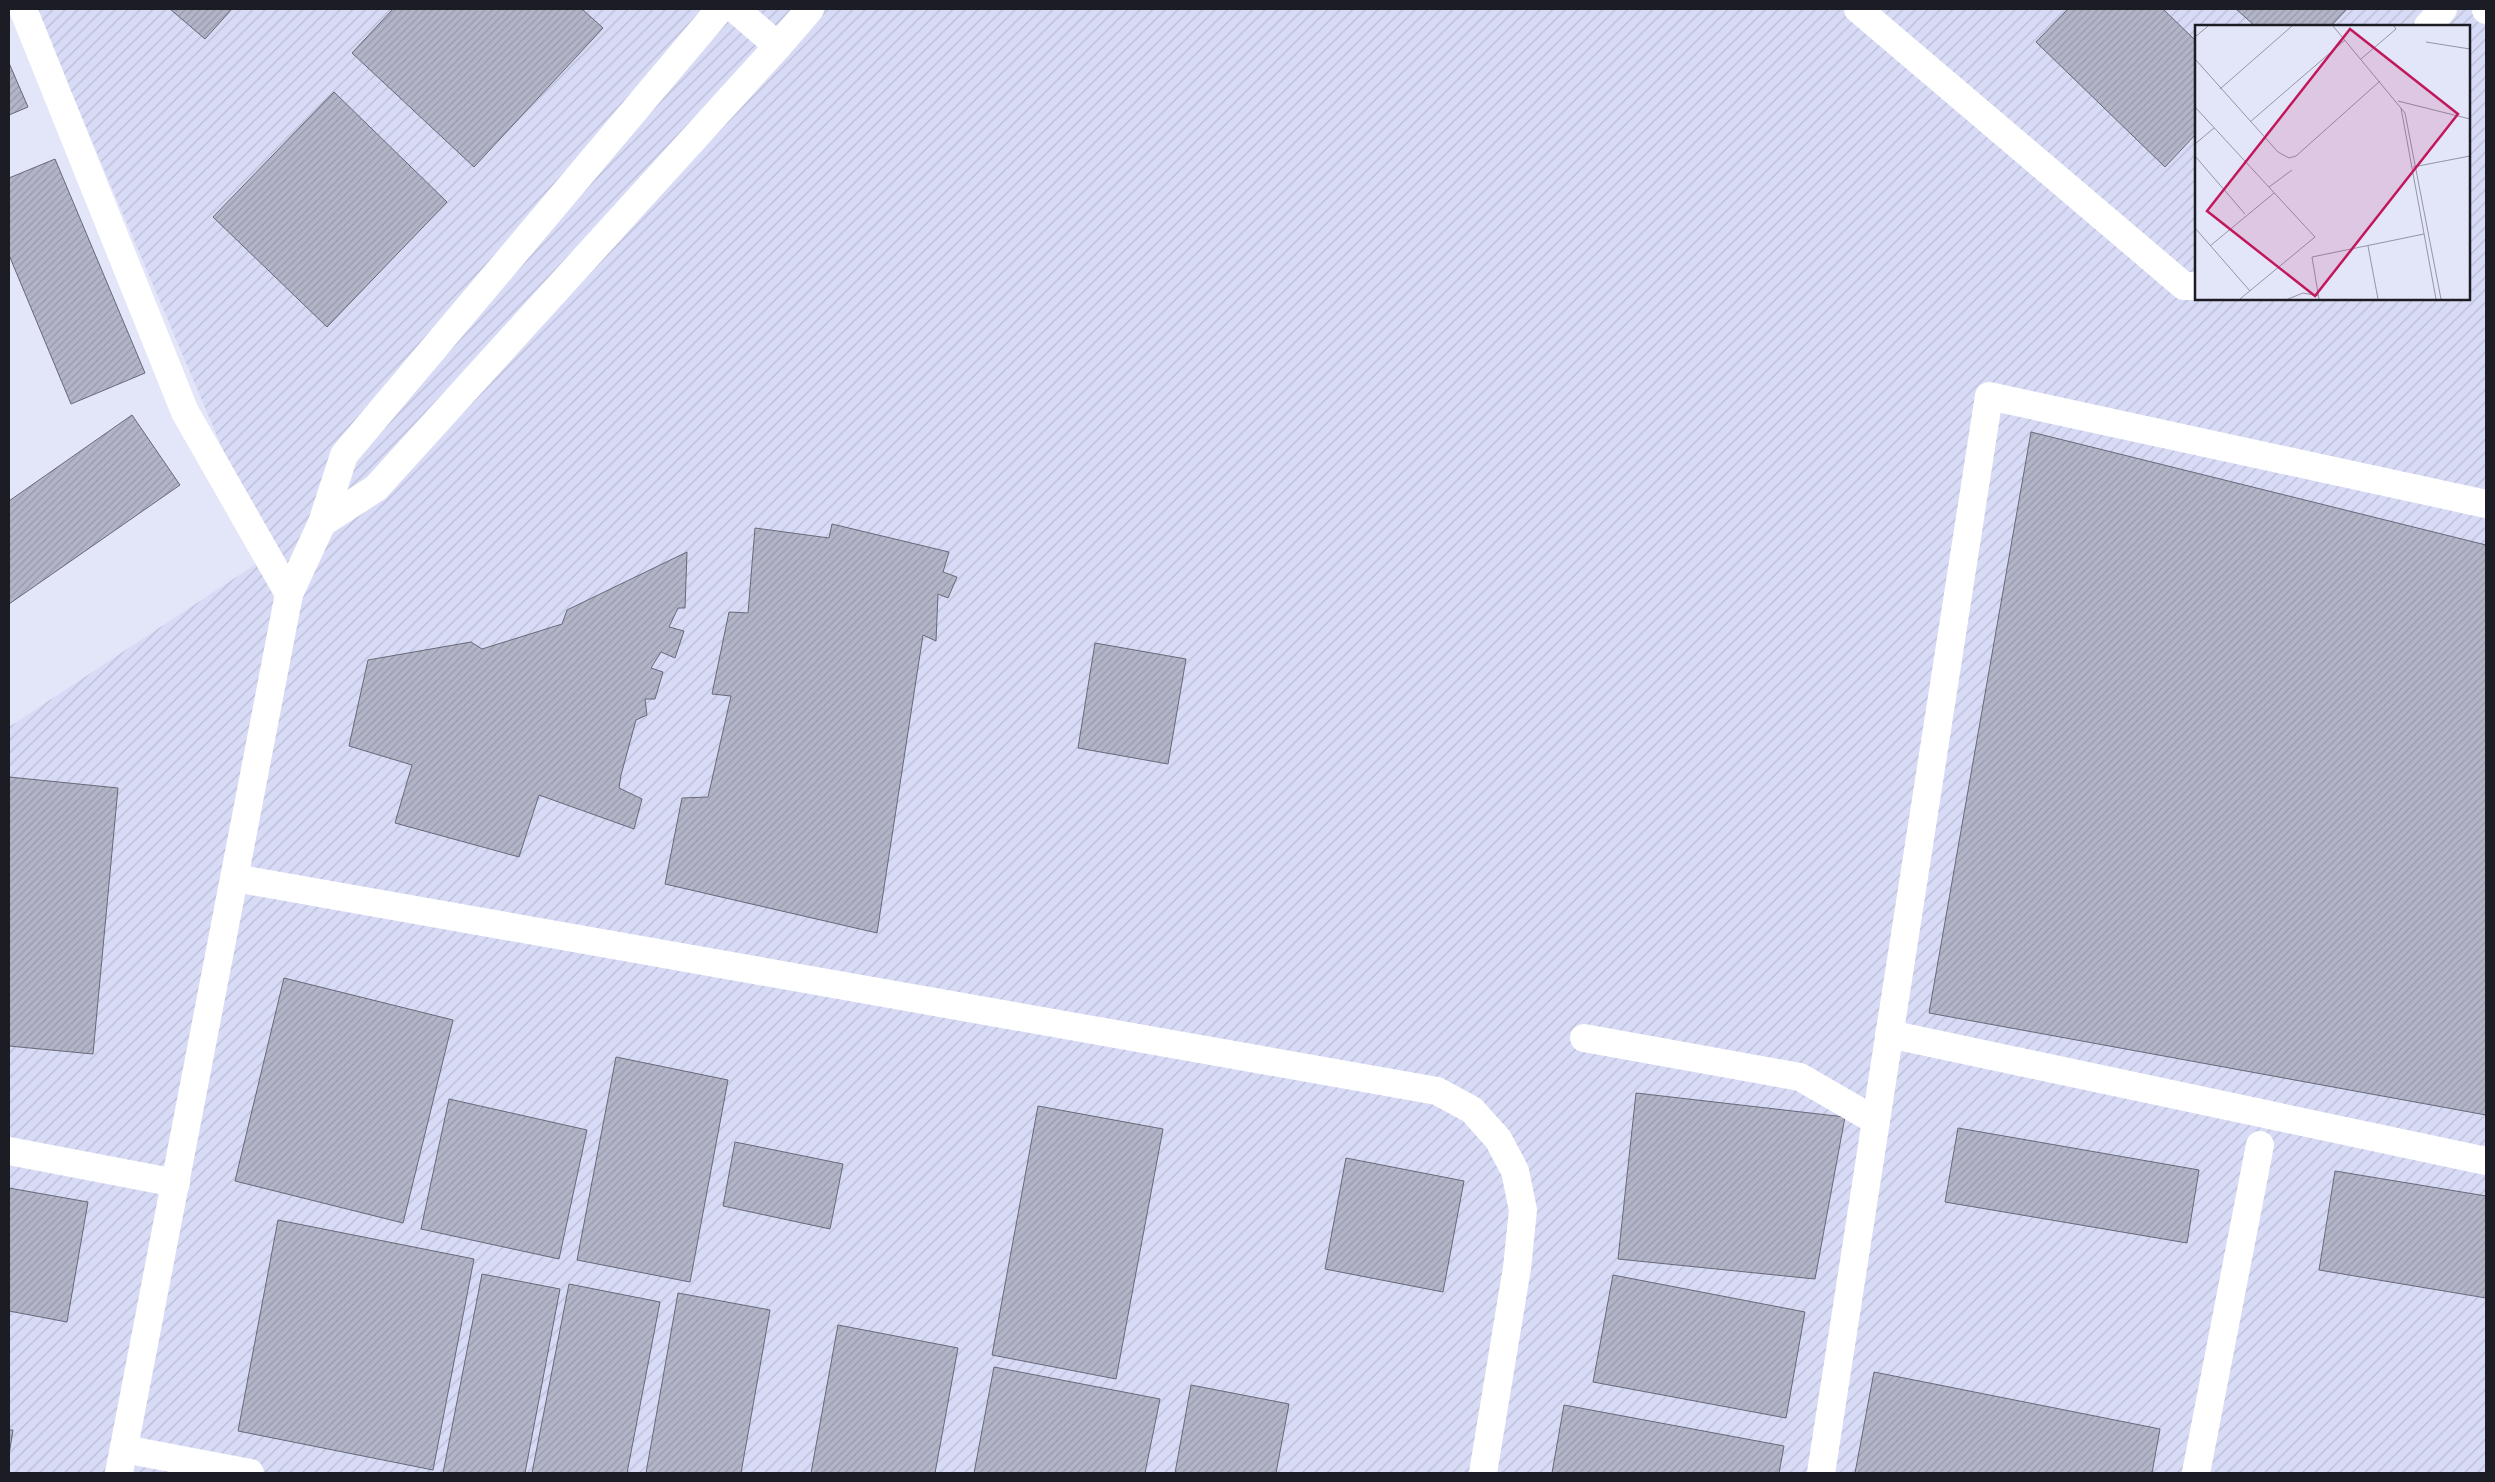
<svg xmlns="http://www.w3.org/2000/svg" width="2495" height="1482" font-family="Helvetica,sans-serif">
	<defs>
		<pattern id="industrial-furrows" width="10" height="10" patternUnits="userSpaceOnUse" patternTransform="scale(1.25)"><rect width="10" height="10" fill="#d8dbf6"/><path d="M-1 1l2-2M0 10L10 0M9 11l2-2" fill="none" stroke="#b9bcd3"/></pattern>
		<pattern id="building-hatch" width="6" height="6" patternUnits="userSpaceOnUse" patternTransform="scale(1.25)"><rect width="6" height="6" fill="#b2b4c7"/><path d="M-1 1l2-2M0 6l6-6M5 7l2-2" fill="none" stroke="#989aab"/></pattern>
	</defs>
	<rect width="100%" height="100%" fill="#e3e5f9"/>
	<path fill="url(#industrial-furrows)" fill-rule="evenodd" d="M36 9H2486V1473H9V727L268 556ZM2196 26H2469V299H2196Z"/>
	<g fill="url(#building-hatch)" stroke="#67697a">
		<polygon points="170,9 232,9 205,39"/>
		<polygon points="393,9 582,9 603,28 474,167 352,53"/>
		<polygon points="2068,9 2163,9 2196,41 2196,134 2165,167 2036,42"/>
		<polygon points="2236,9 2347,9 2331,26 2255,26"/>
		<polygon points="9,63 28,107 9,115"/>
		<polygon points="334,92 447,202 327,327 213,217"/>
		<polygon points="55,159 145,373 71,404 9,255 9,178"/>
		<polygon points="132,415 180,485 9,604 9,501"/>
		<polygon points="2031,432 2486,545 2486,1115 1929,1013"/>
		<polygon points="832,524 949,552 943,572 957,577 948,598 938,594 936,641 923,635 877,933 665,884 682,798 708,797 731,696 712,694 729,612 748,613 755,528 829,538"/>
		<polygon points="687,552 685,608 678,608 669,627 684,631 675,658 661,652 651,668 663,672 655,699 645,699 647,715 636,720 621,775 619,788 642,799 634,829 539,795 519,857 395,823 412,765 349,746 368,660 471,642 482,649 562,624 567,610"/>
		<polygon points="1095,643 1186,659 1168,764 1078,748"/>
		<polygon points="9,777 118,788 93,1054 9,1046"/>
		<polygon points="284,978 453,1020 403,1223 235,1181"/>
		<polygon points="616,1057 728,1080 690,1282 577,1260"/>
		<polygon points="1636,1093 1845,1117 1815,1279 1618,1259"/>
		<polygon points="449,1099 587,1130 559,1259 421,1229"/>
		<polygon points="1038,1106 1163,1129 1116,1379 992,1355"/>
		<polygon points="1958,1128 2199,1170 2187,1243 1945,1202"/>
		<polygon points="735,1142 843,1164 830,1229 723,1206"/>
		<polygon points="1346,1158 1464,1181 1443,1292 1325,1269"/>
		<polygon points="2335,1171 2486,1196 2486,1298 2319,1270"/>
		<polygon points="9,1188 88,1202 67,1322 9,1311"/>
		<polygon points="278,1220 474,1259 433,1470 238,1431"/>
		<polygon points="482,1274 560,1289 525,1473 443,1473"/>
		<polygon points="1613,1275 1805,1312 1786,1418 1593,1382"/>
		<polygon points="569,1284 660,1302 627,1473 532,1473"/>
		<polygon points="678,1293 770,1310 741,1473 646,1473"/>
		<polygon points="838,1325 958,1348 935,1473 811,1473"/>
		<polygon points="994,1367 1160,1399 1145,1473 974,1473"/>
		<polygon points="1874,1372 2160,1429 2152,1473 1855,1473"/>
		<polygon points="1191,1385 1289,1404 1276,1473 1175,1473"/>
		<polygon points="1564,1405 1784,1446 1779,1473 1552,1473"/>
		<polygon points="9,1430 13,1430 9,1455"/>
	</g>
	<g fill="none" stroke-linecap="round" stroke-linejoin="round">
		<g stroke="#fff" stroke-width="28">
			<polyline points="23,9 185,412 289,594"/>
			<polyline points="735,9 778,46"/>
			<polyline points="1858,9 2184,286 2196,286"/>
			<polyline points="2486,9 2486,10"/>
			<polyline points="2428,26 2443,9"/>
			<polyline points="322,523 376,488 778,46 810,9"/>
			<polyline points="235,878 1437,1091 1472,1110 1498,1139 1515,1171 1523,1210 1517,1268 1483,1473"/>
			<polyline points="1889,1034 2486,1161"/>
			<polyline points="1584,1038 1800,1077 1876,1121"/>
			<polyline points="9,1151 176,1183"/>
			<polyline points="124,1449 250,1473"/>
			<polyline points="119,1473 289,594 322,523 344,455 720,9"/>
			<polyline points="1821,1473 1989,396 2486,504"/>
			<polyline points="2196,1473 2260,1145"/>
		</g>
	</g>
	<g transform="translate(2195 25)">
		<rect width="275" height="275" fill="#e3e5f9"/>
		<path fill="none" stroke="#9395a4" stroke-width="1" d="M138 1 210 88 246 274M0 12 13 1M231 17 275 24M0 34 83 127 94 133 101 131 185 56M166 34 201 4 199 1M25 64 97 1M203 76 275 94M0 82 120 212 45 274M206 83 241 274M55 97 150 15M0 119 19 103M0 131 50 189M218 142 275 131M74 162 97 145M0 203 55 266M15 221 79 168M173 221 183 274M93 274 108 268 124 271M124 274 117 232 229 209"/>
		<path fill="#c2185b" fill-opacity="0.15" stroke="#c2185b" stroke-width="2.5" d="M155 4 263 89 120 271 12 186Z"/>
		<rect width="275" height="275" fill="none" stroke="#1c1d24" stroke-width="2.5"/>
	</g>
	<rect width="2495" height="1482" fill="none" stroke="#1c1d24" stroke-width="20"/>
</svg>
